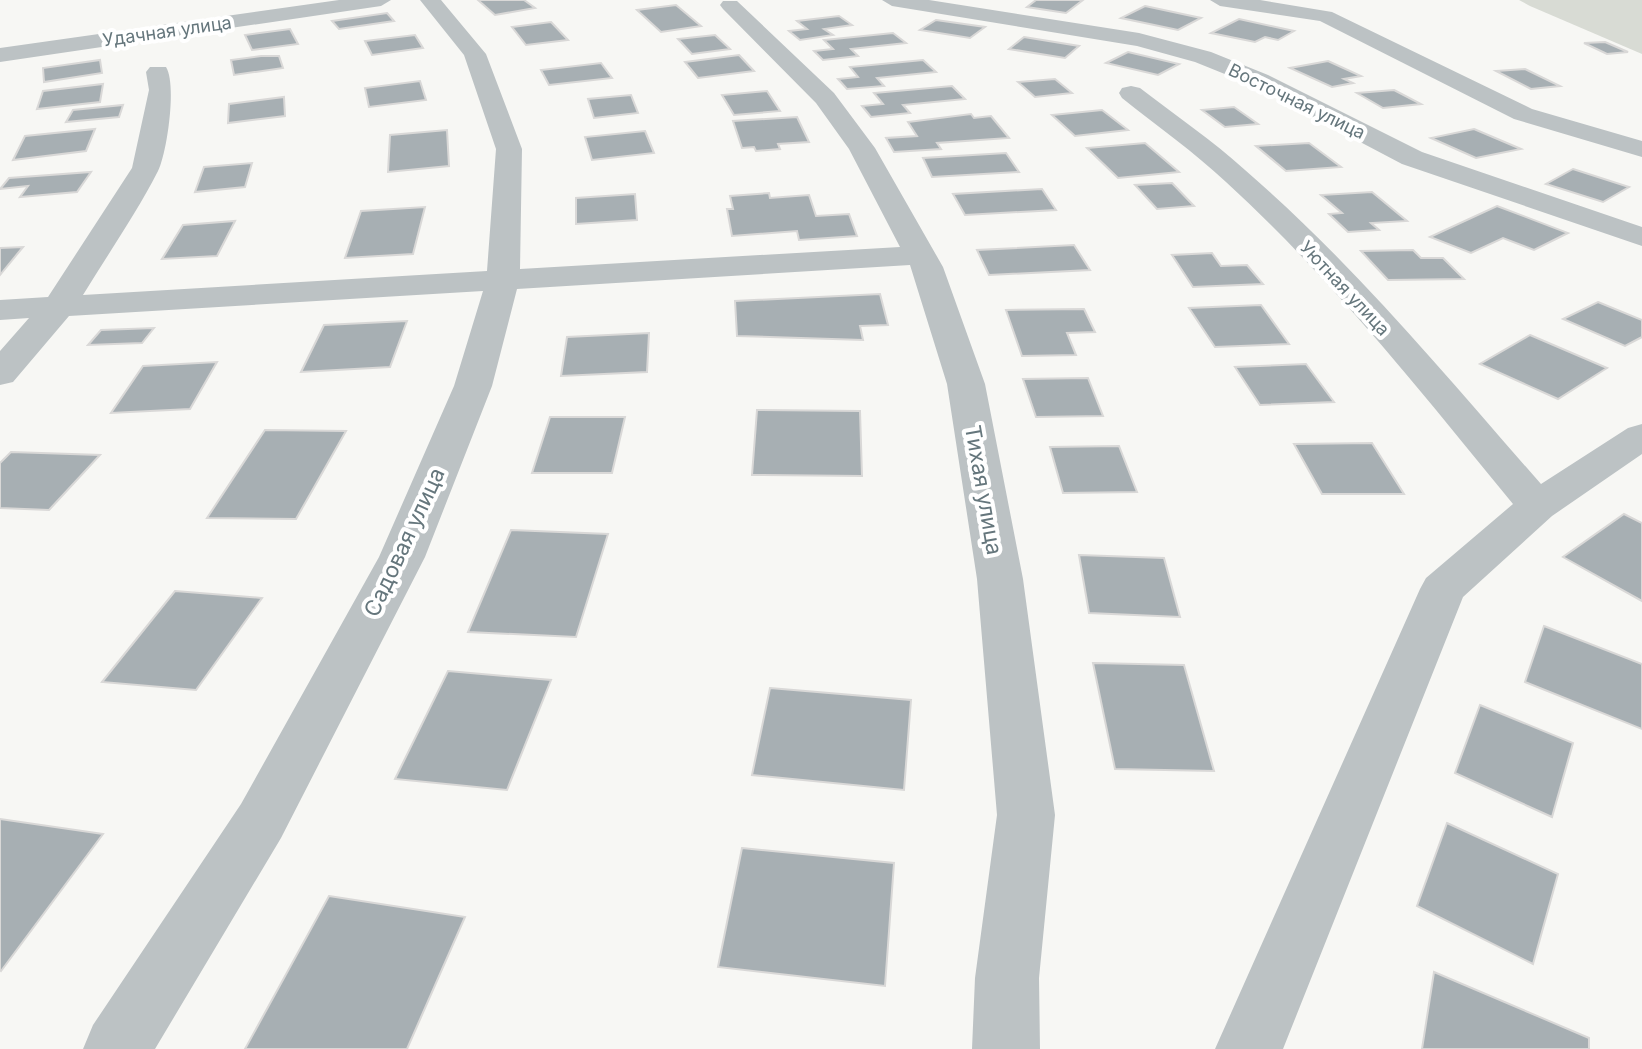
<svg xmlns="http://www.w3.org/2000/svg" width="1642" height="1049" font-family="Inter,sans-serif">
	<rect width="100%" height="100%" fill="#f7f7f4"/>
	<polygon fill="#d8dbd4" points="1519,0 1642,0 1642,54 1530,6"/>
	<g fill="#a7afb3" stroke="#d9d8d7" stroke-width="2">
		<polygon points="478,0 524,0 535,8 495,15"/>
		<polygon points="1036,0 1083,0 1066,13 1027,7"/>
		<polygon points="676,5 701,26 661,32 637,10"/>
		<polygon points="1145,6 1201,18 1178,30 1121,18"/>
		<polygon points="387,13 394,21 339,29 332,21"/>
		<polygon points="839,16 852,25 824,29 833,35 800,40 789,31 807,29 797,21"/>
		<polygon points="1239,19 1294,31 1278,40 1265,37 1255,42 1211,33"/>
		<polygon points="936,20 985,27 970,38 920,30"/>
		<polygon points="551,22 568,40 526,45 512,27"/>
		<polygon points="290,29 298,44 252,50 245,35"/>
		<polygon points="893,33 906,43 851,49 858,56 823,60 814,51 833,49 824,40"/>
		<polygon points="415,35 423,48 372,55 365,41"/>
		<polygon points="715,35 730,49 692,54 678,39"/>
		<polygon points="1024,37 1079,46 1065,58 1009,49"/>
		<polygon points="1605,42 1628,52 1607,54 1584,43"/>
		<polygon points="1128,52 1179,64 1158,75 1106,63"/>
		<polygon points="739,55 754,71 698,78 685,62"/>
		<polygon points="261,56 279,56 283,68 234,75 231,60"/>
		<polygon points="100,60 102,73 44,82 43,68"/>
		<polygon points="923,60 936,72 877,78 884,86 847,89 838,79 858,77 850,67"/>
		<polygon points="1328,61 1361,76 1344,79 1353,83 1332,87 1290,68"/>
		<polygon points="601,63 612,78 549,85 541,70"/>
		<polygon points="1525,69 1560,86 1531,89 1496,71"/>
		<polygon points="1055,79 1072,93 1035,97 1018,82"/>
		<polygon points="420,81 426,100 369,107 365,88"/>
		<polygon points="103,84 100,102 37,109 43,91"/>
		<polygon points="952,86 965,99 903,105 910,113 871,117 862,106 883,104 874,93"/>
		<polygon points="1394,90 1421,104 1383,108 1357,93"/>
		<polygon points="767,91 780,111 734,115 722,95"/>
		<polygon points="631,95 638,113 594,118 588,99"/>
		<polygon points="284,97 285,116 228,123 229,104"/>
		<polygon points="123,105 119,117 66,122 73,110"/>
		<polygon points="1234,107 1258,124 1225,127 1202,110"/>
		<polygon points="1102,110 1128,130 1075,136 1052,115"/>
		<polygon points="971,114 974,118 991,116 1009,138 937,143 941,149 894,152 886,138 917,136 908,122"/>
		<polygon points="797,117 809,142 778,144 780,149 756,151 754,147 742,148 733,121"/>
		<polygon points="95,129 86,151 13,160 25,136"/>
		<polygon points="1474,129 1521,149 1476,158 1431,138"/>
		<polygon points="447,130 449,166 388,172 390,135"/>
		<polygon points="645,131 654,153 592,160 585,137"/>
		<polygon points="1145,143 1179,172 1118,178 1087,148"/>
		<polygon points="1309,143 1341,167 1286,171 1256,146"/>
		<polygon points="1006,153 1019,172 932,177 923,158"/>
		<polygon points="252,163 245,187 195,192 204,167"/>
		<polygon points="1573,169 1629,187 1603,202 1546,184"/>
		<polygon points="91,172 77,192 20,197 28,186 0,189 9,178"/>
		<polygon points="1172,183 1194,206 1157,209 1135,185"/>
		<polygon points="1042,189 1056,210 965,215 953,194"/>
		<polygon points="1372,192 1407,221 1371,223 1379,230 1348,232 1329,214 1342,213 1321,195"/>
		<polygon points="769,193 770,198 809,195 816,216 849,214 857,236 799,240 797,231 732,236 727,209 733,209 730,196"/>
		<polygon points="635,194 637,220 576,224 576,198"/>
		<polygon points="1497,206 1568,233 1534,250 1503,238 1471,253 1430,237"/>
		<polygon points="425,207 413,254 345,258 361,211"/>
		<polygon points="235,221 217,256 162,259 183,225"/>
		<polygon points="1074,245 1090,270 989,275 977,250"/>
		<polygon points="23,247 0,275 0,248"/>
		<polygon points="1413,250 1421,258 1443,258 1464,279 1388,280 1361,251"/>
		<polygon points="1212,253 1221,266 1247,265 1263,284 1193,287 1172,255"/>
		<polygon points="880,294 888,325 860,326 863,340 737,336 735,301"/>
		<polygon points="1598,302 1642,320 1642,337 1625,346 1563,319"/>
		<polygon points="1261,305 1289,344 1215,347 1189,308"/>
		<polygon points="1084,309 1095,332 1067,333 1076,355 1022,356 1006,310"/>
		<polygon points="407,321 390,367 301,372 324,325"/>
		<polygon points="154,328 142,343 88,345 101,330"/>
		<polygon points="649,333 647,372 561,376 567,337"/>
		<polygon points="1530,335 1607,368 1558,399 1480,364"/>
		<polygon points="217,362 190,409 111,413 143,366"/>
		<polygon points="1306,364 1334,402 1260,405 1235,367"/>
		<polygon points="1088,378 1103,416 1036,417 1023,379"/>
		<polygon points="757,410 860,411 862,476 752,475"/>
		<polygon points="550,417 625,417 612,473 532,473"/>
		<polygon points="265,430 346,431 296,519 207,518"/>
		<polygon points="1372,443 1404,494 1322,494 1294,444"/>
		<polygon points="1119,446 1137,492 1063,493 1050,447"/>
		<polygon points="11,452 100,455 49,510 0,508 0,463"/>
		<polygon points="1624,514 1642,523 1642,601 1563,557"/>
		<polygon points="511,530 608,534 576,637 468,632"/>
		<polygon points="1079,555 1164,558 1180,617 1089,613"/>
		<polygon points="175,591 262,598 196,690 102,682"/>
		<polygon points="1544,626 1642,664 1642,729 1525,682"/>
		<polygon points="1093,663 1184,665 1214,771 1115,769"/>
		<polygon points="448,671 551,680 507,790 395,779"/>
		<polygon points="770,688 911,700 904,790 752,775"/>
		<polygon points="1480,705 1573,743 1552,817 1455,773"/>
		<polygon points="0,819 103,834 1,971 0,970"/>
		<polygon points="1447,823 1558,874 1533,964 1417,906"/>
		<polygon points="742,848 894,863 885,986 718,967"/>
		<polygon points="329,896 465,917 407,1049 245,1049"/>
		<polygon points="1434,972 1589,1038 1589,1049 1422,1049"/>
	</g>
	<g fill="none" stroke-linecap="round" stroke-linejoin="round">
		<g fill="#bcc2c4" fill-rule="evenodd">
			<polygon points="339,0 391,0 381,6 0,62 0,48"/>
			<path d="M420 0H441L486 54 522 149 520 269 900 247 849 149 816 103 723 9 720 5 723 1H737L834 93 875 148 943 267 985 384 1023 579 1055 815 1039 978 1040 1049H972L975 978 997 815 977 579 947 384 910 265 517 289 492 386 425 557 281 838 155 1049H83L93 1025 241 804 379 557 454 386 483 291 69 316 13 382 0 385V351L29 318 0 320V300L48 297 132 168 149 90 146 72 150 67H166C177 84 167 153 158 171 136 214 108 254 83 295L487 271 496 149 464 55Z"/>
			<polygon points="882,0 929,0 1139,33 1211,52 1268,75 1422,152 1642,227 1642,246 1402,164 1252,85 1195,62 1137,46 892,6"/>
			<polygon points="1210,0 1260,0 1332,12 1532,109 1642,141 1642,157 1514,119 1320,21 1220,6"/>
			<path d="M1131 86 1140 88C1175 115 1212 140 1245 170 1354 264 1446 376 1541 484L1628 428 1642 424V454L1552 516 1463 597 1283 1049H1215L1420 589 1426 578 1513 504C1422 393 1332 279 1226 182 1194 152 1157 126 1122 98L1119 93 1122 88Z"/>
		</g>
	</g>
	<g text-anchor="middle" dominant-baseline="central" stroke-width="8" stroke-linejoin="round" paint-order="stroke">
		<g font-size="18" fill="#65767c" stroke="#fff">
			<text transform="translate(167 31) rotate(-8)">Удачная улица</text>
			<text transform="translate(1297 101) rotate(26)">Восточная улица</text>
			<text transform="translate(1345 288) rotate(47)">Уютная улица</text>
		</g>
		<g font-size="22" fill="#65767c" stroke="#fff">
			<text transform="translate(984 490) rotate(80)">Тихая улица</text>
			<text transform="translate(404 542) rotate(-65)">Садовая улица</text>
		</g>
	</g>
</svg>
